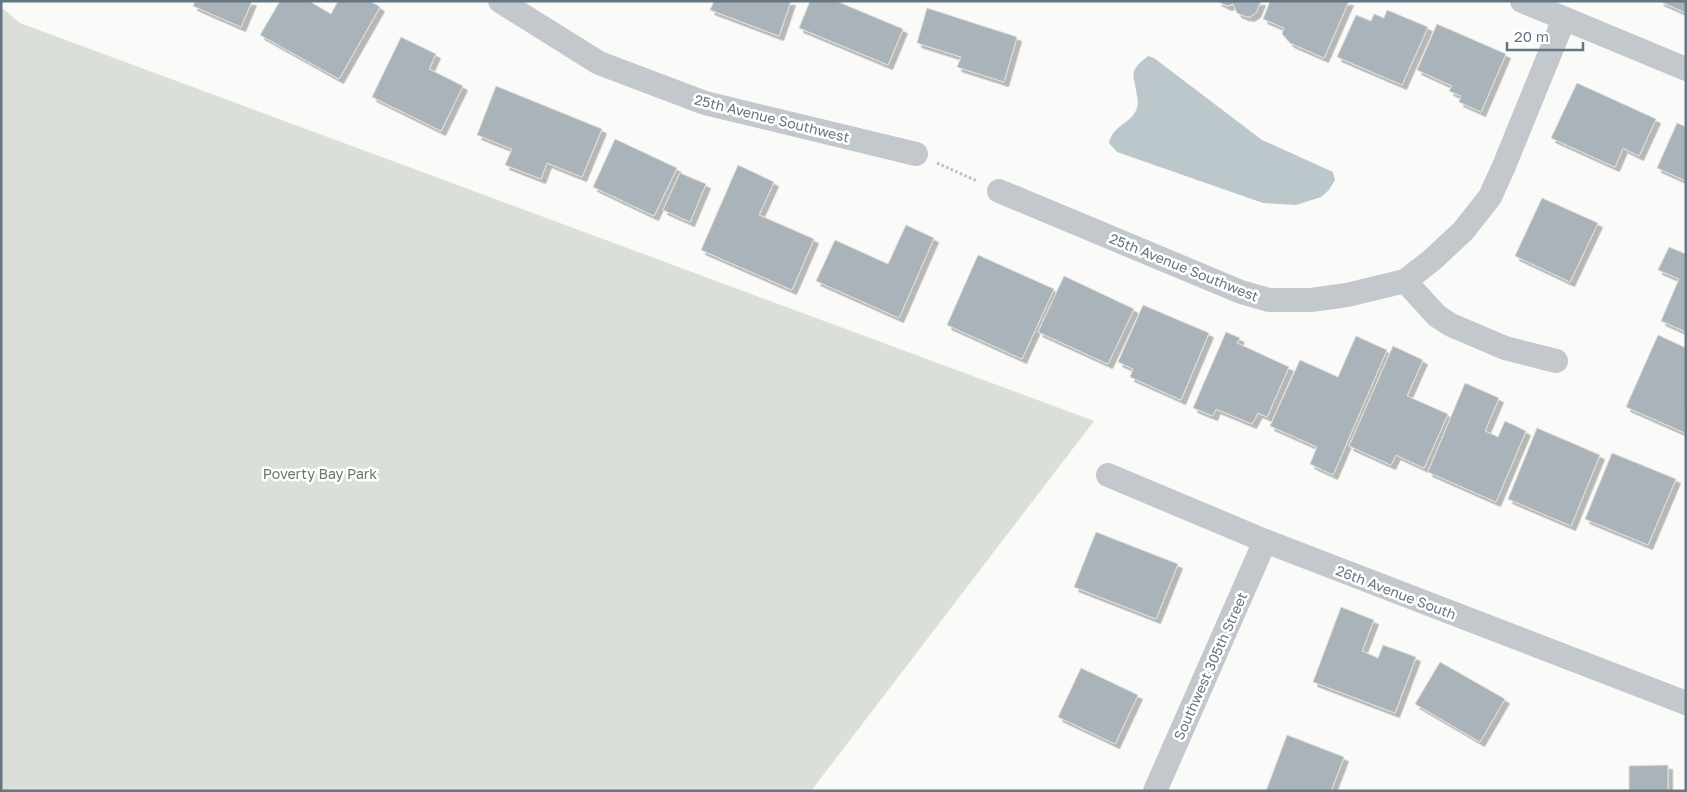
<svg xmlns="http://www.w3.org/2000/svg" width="1687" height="792" font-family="'Golos Text',sans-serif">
	<defs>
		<filter id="shadow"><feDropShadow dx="4.5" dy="4.5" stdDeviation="0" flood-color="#0004"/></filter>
	</defs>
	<rect width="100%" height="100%" fill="#fafaf8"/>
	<polygon fill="#dadfd7" points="1,7 20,23 1094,421 811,791 1,791"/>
	<path fill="#bbc7cb" d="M1148 56 1154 58 1262 140 1333 172 1335 180 1329 190 1321 197 1296 205 1263 203 1117 152 1109 143C1113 124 1131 125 1137 108 1138 104 1138 101 1137 96 1134 73 1127 73 1148 56Z"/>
	<g fill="#aab3b9" stroke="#dcdcda" filter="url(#shadow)">
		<polygon points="195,1 252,1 241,27 193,6"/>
		<polygon points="280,1 309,1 331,14 338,1 370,1 380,7 339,79 260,35"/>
		<polygon points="714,1 791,1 779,36 710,10"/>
		<polygon points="810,1 836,1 903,29 888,65 799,28"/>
		<polygon points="1217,1 1261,1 1256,13 1250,17 1244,16 1237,13 1233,4 1227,6"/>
		<polygon points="1270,1 1349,1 1324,58 1290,43 1282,34 1284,28 1263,19"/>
		<polygon points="1659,1 1686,1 1686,13"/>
		<polygon points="927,8 1017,37 1004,82 957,67 961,57 917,43"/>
		<polygon points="1387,10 1428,27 1402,85 1337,57 1356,15 1371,21 1374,14 1384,18"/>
		<polygon points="1437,24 1506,54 1481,112 1459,102 1461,96 1449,91 1452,86 1417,70"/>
		<polygon points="401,37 436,54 429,69 463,86 441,131 372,97"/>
		<polygon points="1577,83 1656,119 1639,156 1623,148 1615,167 1551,138"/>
		<polygon points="496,86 602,129 582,177 547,163 541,179 505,165 512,149 477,135"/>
		<polygon points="1677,123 1686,127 1686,181 1657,168"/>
		<polygon points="615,139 677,168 654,216 593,187"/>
		<polygon points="738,165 774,182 759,215 814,239 792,290 701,250"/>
		<polygon points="680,173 706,184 690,222 663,210"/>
		<polygon points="1542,198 1598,223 1570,282 1515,256"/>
		<polygon points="906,225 934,238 899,318 816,281 835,240 888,264"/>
		<polygon points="1669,247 1686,254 1686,332 1661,321 1679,279 1658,270"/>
		<polygon points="978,255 1054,289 1022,359 947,325"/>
		<polygon points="1064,276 1134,309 1108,364 1038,332"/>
		<polygon points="1143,305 1209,333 1181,400 1130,377 1133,369 1118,362"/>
		<polygon points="1226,332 1240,338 1237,343 1289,367 1267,417 1258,413 1252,424 1216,409 1213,416 1193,408"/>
		<polygon points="1658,335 1686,348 1685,433 1626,407"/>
		<polygon points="1356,336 1387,350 1333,475 1310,464 1317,447 1270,426 1300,360 1338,377"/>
		<polygon points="1393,346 1423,360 1407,396 1448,414 1424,468 1396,455 1391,465 1349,446"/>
		<polygon points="1465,383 1499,398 1485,431 1498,437 1505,421 1526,431 1496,502 1428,472"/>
		<polygon points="1537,428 1600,455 1571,526 1508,499"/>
		<polygon points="1612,453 1676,479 1648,545 1585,519"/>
		<polygon points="1096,532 1178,564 1156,619 1074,587"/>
		<polygon points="1341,607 1374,620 1362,651 1378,658 1383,645 1416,657 1395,713 1313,682"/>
		<polygon points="1440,662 1505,699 1480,742 1415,704"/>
		<polygon points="1081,668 1138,695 1115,744 1058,717"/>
		<polygon points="1287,735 1344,757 1331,791 1266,791"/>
		<polygon points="1668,765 1668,791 1629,791 1629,766"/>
	</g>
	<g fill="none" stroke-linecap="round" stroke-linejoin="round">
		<polyline stroke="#bbbfc2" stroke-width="3" stroke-dasharray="2.5 2.5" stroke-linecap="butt" points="937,163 977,181"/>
		<g stroke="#c3c8cc" stroke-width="24">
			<polyline points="500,1 599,63 705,103 916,154"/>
			<polyline points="1522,1 1686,69"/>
			<polyline points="999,191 1241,292 1269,300 1311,300 1347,295 1405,281 1432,260 1463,231 1490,197 1504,166 1564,19"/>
			<polyline points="1405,281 1437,316 1451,325 1505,348 1556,361"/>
			<polyline points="1108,475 1265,541 1686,703"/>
			<polyline points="1155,791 1265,541"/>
		</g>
	</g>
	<g text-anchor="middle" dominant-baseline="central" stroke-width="5" stroke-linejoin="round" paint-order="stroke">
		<g font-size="14" fill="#657683" stroke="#fff">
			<text transform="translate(772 118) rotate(14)">25th Avenue Southwest</text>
			<text transform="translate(1184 267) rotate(22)">25th Avenue Southwest</text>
			<text transform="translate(1396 592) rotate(21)">26th Avenue South</text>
			<text transform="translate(1210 666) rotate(-66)">Southwest 305th Street</text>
		</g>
		<g font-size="14" fill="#687a64" stroke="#fff">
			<text x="320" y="473">Poverty Bay Park</text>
		</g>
	</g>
	<rect width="1687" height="792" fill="none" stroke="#657683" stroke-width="5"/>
	<path d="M1507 42v8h76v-8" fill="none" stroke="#657683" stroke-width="2.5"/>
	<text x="1514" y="42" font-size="15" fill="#657683" stroke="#ffffff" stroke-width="4" paint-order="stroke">20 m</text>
</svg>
